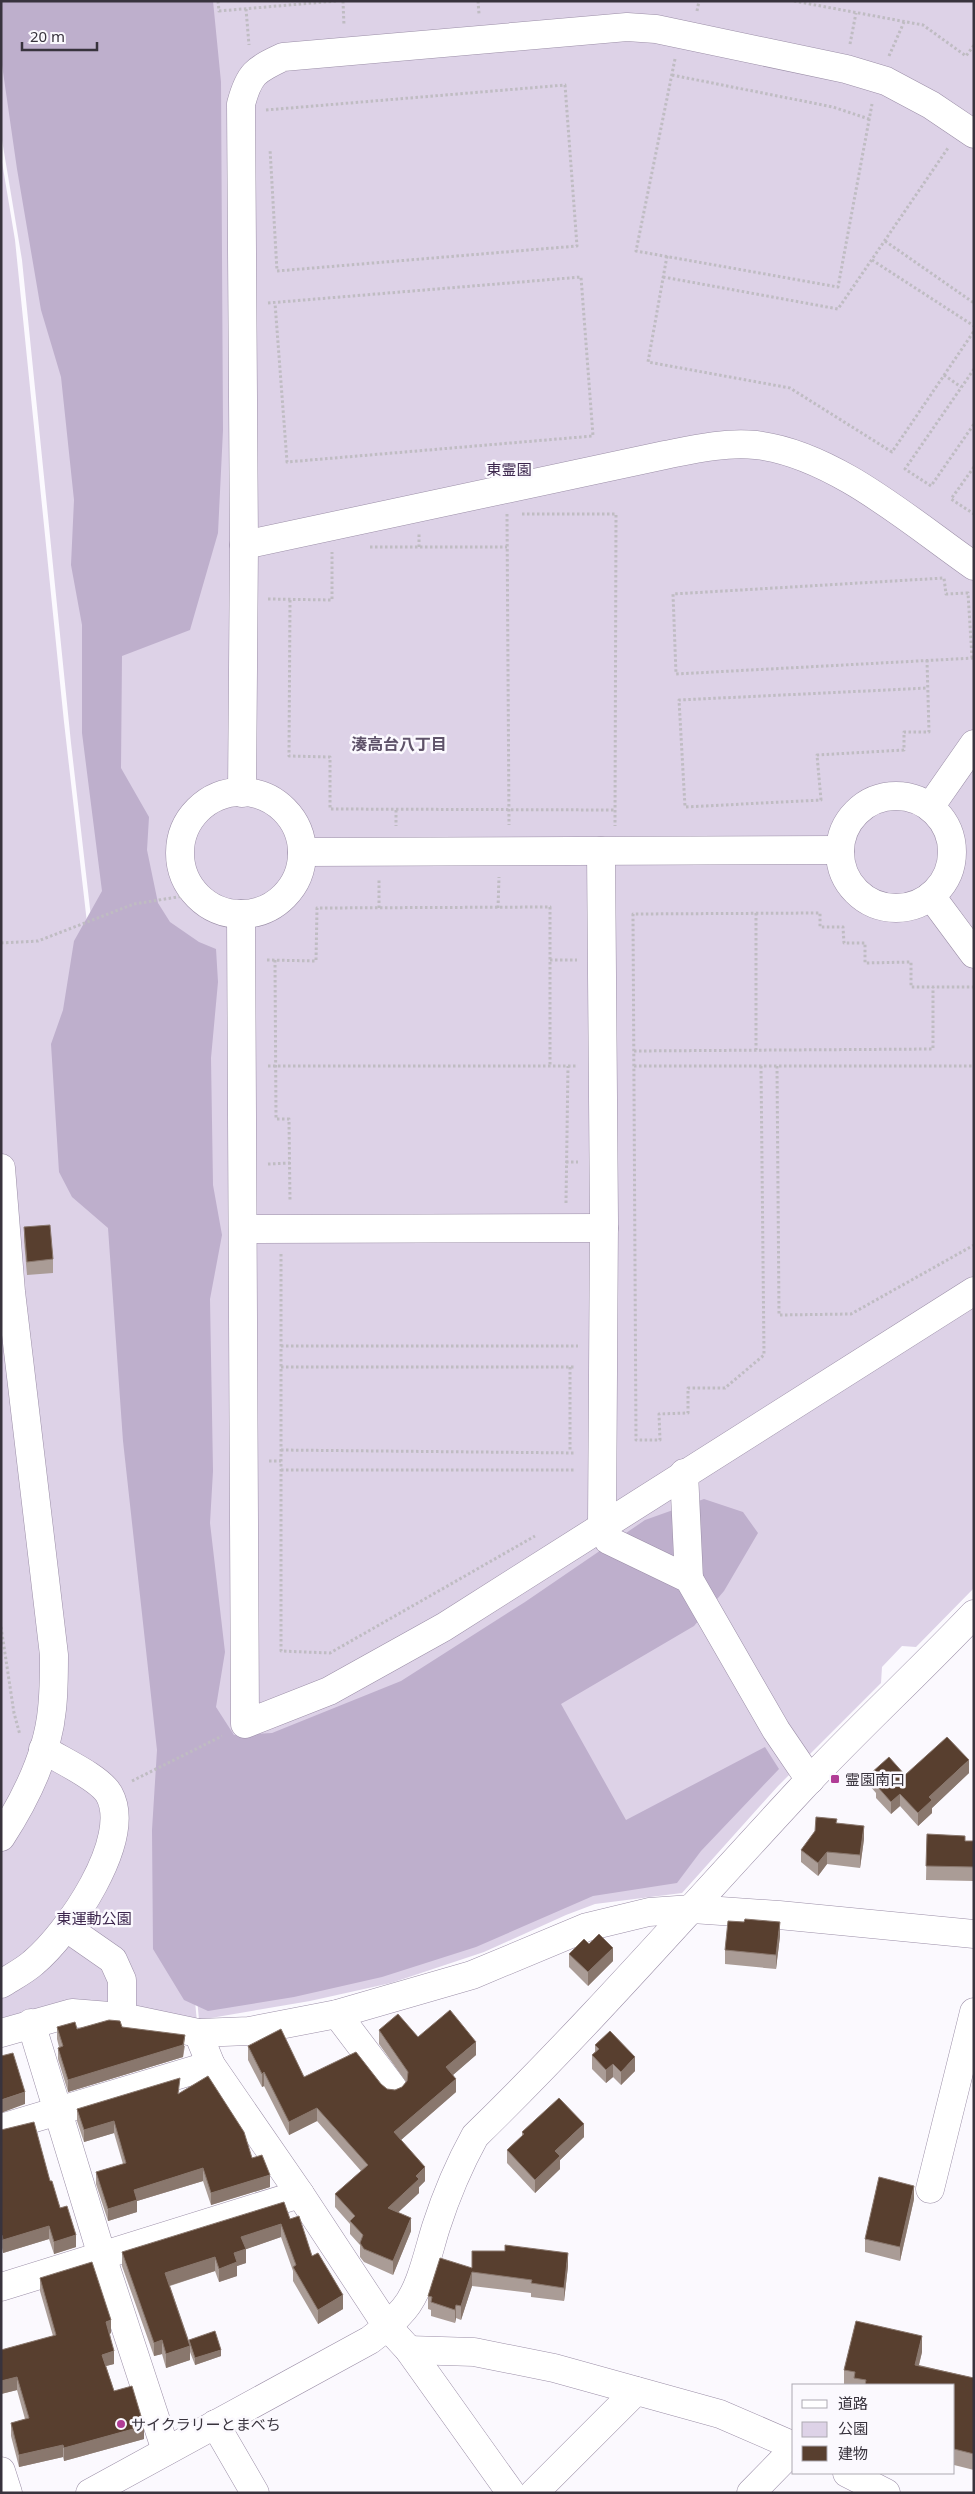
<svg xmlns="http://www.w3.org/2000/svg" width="975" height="2494" font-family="'Noto Sans','Noto Sans JP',sans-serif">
	<rect width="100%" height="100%" fill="#fbf9fe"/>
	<g fill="#ddd2e7">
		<polygon points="1,1 974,1 974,1588 916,1647 902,1646 882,1667 881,1683 778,1786 682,1893 595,1904 566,1915 484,1952 391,1983 310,2001 199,2020 134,1292 71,743 22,260 1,134"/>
		<polygon points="1,156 15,240 64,722 127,1272 198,2033 122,2017 1,2033"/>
	</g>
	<polygon fill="#beafcc" points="1,1 213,1 221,82 223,430 218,533 190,630 122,656 121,768 149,817 147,850 158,903 170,922 199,942 216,949 218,982 211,1058 213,1185 222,1235 210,1299 213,1471 210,1523 225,1652 216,1707 234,1735 272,1733 401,1681 525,1602 645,1520 704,1499 743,1512 758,1533 724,1591 694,1626 561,1704 626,1820 765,1747 779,1769 701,1851 677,1883 593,1896 476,1947 382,1977 294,1997 208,2011 184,2000 153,1949 152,1830 157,1750 123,1441 108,1228 72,1197 59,1172 51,1044 63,1010 74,941 102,891 82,733 82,625 71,565 74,500 61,377 41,310 17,169 1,58"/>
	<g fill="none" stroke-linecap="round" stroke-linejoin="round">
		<defs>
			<g id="minor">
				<path d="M244 545 665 455C695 449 725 442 756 445 834 454 911 522 974 566"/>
				<circle cx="241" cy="853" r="61"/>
				<path d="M242 793 244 545 241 104C249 74 255 70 283 57L627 27 656 29 846 69 886 81 931 105 974 134"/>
				<circle cx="896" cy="852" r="56"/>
				<polyline points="930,807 974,744"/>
				<polyline points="601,851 604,1221 602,1527 608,1540 689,1579 776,1730 810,1780"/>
				<polyline points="302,852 840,850"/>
				<polyline points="931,896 974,954"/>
				<polyline points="241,914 245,1724 329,1691 444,1627 974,1291"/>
				<path d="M1 1168 11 1292 54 1655C54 1673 54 1691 52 1709 48 1753 25 1800 1 1837"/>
				<polyline points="243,1229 604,1228"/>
				<polyline points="684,1473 689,1579"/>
				<polyline points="67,1928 113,1960 122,1980 122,2017"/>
				<path d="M1 1984C12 1977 24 1971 33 1963 68 1934 134 1839 109 1794 99 1777 60 1760 43 1749"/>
				<polyline points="337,2014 393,2088"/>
				<polyline points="31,2023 102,2256 166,2451"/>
				<polyline points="1,2033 72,2013 122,2017 198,2033 249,2031 337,2014 472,1975 587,1927 649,1912 692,1909 779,1915 974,1934"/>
				<polyline points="198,2033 211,2065 300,2194 387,2326 409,2350 511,2493"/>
				<polyline points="1,2128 211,2065"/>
				<polyline points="930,2189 974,2012"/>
				<polyline points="1,2287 300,2194"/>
				<polyline points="409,2350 474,2352 554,2368 720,2414 794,2446"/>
				<polyline points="215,2424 255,2493"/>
				<polyline points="1,2471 8,2493"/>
				<polyline points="847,2473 886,2493"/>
				<path d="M90 2493 370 2340C382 2331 394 2321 404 2309 421 2289 428 2252 436 2227 446 2196 459 2165 475 2136 589 2025 693 1905 801 1789 857 1729 917 1674 974 1614"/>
				<polyline points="534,2493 636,2391"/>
				<polyline points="751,2493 794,2449"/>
			</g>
		</defs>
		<use href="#minor" stroke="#9b8ea7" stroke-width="29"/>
		<g stroke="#bfbcc2" stroke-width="3" stroke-dasharray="2.5 2.5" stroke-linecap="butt">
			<polyline points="218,1 219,11 336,1"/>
			<polyline points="343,1 344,26"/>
			<polyline points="478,1 479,14"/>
			<polyline points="794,1 923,25 966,56 974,45"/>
			<polyline points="246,9 249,45"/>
			<polyline points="697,11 699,1"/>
			<polyline points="850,44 856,13"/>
			<polyline points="889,56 904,22"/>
			<polyline points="675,59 636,251 838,287 872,104"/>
			<polyline points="672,75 833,107 869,119"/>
			<polyline points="266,110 565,85 577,246 277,271 270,149"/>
			<polyline points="885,241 974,303"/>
			<polyline points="667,256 648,362 790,388 892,452 974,331"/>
			<polyline points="872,260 974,326"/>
			<polyline points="663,277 838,309 948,148"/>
			<polyline points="268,303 581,277 593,436 287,462 275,303"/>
			<polyline points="974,369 905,469 931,486 974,424"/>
			<polyline points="944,375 961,387"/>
			<polyline points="974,467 951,499 974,514"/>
			<polyline points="507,514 509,825"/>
			<polyline points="522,514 616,514 615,826"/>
			<polyline points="370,547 507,547"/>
			<polyline points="419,547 419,533"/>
			<polyline points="268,599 332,600 332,552"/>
			<polyline points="290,600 289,756 330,757 330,809 615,810"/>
			<polyline points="972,658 968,593 946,594 944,578 673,594 676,674 974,658"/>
			<polyline points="927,660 929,732 904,732 904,750 817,755 821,800 685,807 679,700 928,688"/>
			<polyline points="396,810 396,826"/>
			<polyline points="379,908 379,878"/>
			<polyline points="498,908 499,877"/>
			<polyline points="756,913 756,1050"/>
			<polyline points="1,943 38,941 134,904 196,894"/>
			<polyline points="267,960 316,961 317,908 550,907 550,1066"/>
			<polyline points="275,960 276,1119 289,1119 290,1202"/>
			<polyline points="550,960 577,960"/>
			<polyline points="634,1051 933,1049 933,987"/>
			<polyline points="268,1066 577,1066"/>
			<polyline points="634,1066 974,1066"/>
			<polyline points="761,1066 764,1355 725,1388 688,1388 688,1413 659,1414 660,1440 636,1440 633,914 820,913 820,927 843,927 844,943 865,943 865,963 911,962 911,987 974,987"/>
			<polyline points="777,1066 779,1315 851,1314 974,1245"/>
			<polyline points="566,1162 578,1162"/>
			<polyline points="268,1164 290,1163"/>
			<polyline points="566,1203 568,1066"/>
			<polyline points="281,1254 281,1651 330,1653 535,1536"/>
			<polyline points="281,1346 578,1346"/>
			<polyline points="281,1367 576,1367"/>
			<polyline points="570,1367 570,1451"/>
			<polyline points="281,1450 576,1453"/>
			<polyline points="269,1461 281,1461"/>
			<polyline points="281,1470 576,1470"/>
			<polyline points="1,1627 14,1713 20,1735"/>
			<polyline points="132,1781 222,1736"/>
		</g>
		<use href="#minor" stroke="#fff" stroke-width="28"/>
	</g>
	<g fill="#aa9c96">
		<polygon points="24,1227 53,1259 53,1273 27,1275 24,1241"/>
		<polygon points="969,1773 932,1808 932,1813 918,1826 900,1806 891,1814 876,1798 876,1793 870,1786 870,1774 905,1775"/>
		<polygon points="837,1823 864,1839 860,1868 827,1864 818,1876 801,1862 801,1850"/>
		<polygon points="927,1834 965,1841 974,1841 974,1881 926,1880"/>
		<polygon points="780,1936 776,1969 725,1964 725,1950"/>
		<polygon points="589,1944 613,1961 588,1986 569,1967 569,1954"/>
		<polygon points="57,2027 77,2029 185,2046 183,2057 68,2092 58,2059 58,2048 59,2047 57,2039"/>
		<polygon points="379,2030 418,2037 476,2055 453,2075 456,2092 401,2140 425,2181 419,2187 419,2193 398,2212 411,2231 393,2275 364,2262 360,2257 360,2245 350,2234 350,2224 335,2207 335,2194 361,2171 317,2121 289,2135 264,2086 262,2087 248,2060 248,2046 304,2077 381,2084 387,2089 395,2090 402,2087 406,2082 379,2044"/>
		<polygon points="595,2045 635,2071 621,2085 613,2077 606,2083 592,2069 592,2055 595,2052"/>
		<polygon points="180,2093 252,2158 270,2187 211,2205 203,2181 137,2201 137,2212 108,2221 96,2184 96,2172 123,2164 114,2133 84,2142 77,2121 77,2109"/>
		<polygon points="1,2130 50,2181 76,2247 54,2254 49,2239 3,2253 2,2248 1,2248"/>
		<polygon points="522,2132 584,2137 560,2160 560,2169 535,2193 507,2163 507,2150 522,2136"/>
		<polygon points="914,2199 900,2261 865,2252 865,2239"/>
		<polygon points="290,2219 343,2309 318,2324 293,2281 293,2271 281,2237 246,2249 246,2263 237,2266 237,2276 219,2282 215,2271 170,2286 189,2341 221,2356 195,2365 190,2352 190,2360 166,2368 162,2354 154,2356 122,2266 122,2252"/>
		<polygon points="568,2266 564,2301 531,2297 531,2293 472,2286 461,2320 456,2318 455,2323 431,2316 431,2310 428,2309 428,2296 472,2268"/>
		<polygon points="40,2278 111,2333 110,2334 114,2364 106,2366 114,2391 144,2439 64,2461 63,2457 19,2467 11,2436 11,2423 25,2419 17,2390 1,2394 1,2350 53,2336 40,2291"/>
		<polygon points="922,2352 919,2365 974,2378 974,2470 954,2465 954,2385 844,2385 844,2370"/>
	</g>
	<g fill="#89776d">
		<polygon points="969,1760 969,1773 932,1808 932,1813 918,1826 918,1813 929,1797"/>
		<polygon points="900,1794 900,1806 891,1814 891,1802"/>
		<polygon points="864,1826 864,1839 860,1868 860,1855"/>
		<polygon points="827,1852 827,1864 818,1876 818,1863"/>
		<polygon points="780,1922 780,1936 776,1969 776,1955"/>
		<polygon points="613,1948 613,1961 588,1986 588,1972"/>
		<polygon points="185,2035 183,2057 68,2092 68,2080"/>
		<polygon points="476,2042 476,2055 446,2081 446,2067"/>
		<polygon points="635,2057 635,2071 621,2085 621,2072"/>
		<polygon points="613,2064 613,2077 606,2083 606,2070"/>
		<polygon points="264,2072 264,2086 262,2087 262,2074"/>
		<polygon points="456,2079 456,2092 394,2146 394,2132"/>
		<polygon points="25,2092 25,2104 1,2113 1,2100"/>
		<polygon points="317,2108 317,2121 289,2135 289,2122"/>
		<polygon points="114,2121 114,2133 84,2142 84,2130"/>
		<polygon points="584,2124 584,2137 560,2160 560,2169 535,2193 535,2180 555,2151"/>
		<polygon points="425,2167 425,2181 419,2187 419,2193 388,2222 388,2208 416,2176"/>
		<polygon points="203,2168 203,2181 137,2201 137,2212 108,2221 108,2209 134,2190"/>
		<polygon points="270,2175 270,2187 211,2205 211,2193"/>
		<polygon points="914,2186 914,2199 900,2261 900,2247"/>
		<polygon points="411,2218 411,2231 393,2275 393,2261"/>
		<polygon points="281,2224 281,2237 241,2251 241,2237"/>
		<polygon points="49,2226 49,2239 3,2253 3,2240"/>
		<polygon points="2,2235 2,2248 1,2248 1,2236"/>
		<polygon points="76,2235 76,2247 54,2254 54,2242"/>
		<polygon points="246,2249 246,2263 237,2266 237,2276 219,2282 219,2269 234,2253"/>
		<polygon points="568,2253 568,2266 564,2301 564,2288"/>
		<polygon points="215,2257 215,2271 165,2287 165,2273"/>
		<polygon points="472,2272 472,2286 461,2320 461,2306"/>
		<polygon points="343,2295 343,2309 318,2324 318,2310"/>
		<polygon points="456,2305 456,2318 455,2323 455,2310"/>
		<polygon points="111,2320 111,2333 106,2335 106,2322"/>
		<polygon points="922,2336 922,2352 915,2380 915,2365"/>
		<polygon points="162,2340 162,2354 154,2356 154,2343"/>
		<polygon points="190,2346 190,2360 166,2368 166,2354"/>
		<polygon points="221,2350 221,2356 195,2365 195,2358"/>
		<polygon points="114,2351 114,2364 102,2367 102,2355"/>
		<polygon points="17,2377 17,2390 1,2394 1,2381"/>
		<polygon points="144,2426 144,2439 64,2461 64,2448"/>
		<polygon points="63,2445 63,2457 19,2467 19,2455"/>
	</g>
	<g fill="#583f2f" stroke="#89776d">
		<polygon points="50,1225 53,1259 27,1262 24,1227"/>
		<polygon points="947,1737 969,1760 929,1797 932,1800 918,1813 900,1794 891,1802 876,1785 878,1783 870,1774 889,1757 905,1775"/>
		<polygon points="816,1817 837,1819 836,1823 864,1826 860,1855 827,1852 818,1863 801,1850 815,1831"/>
		<polygon points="927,1834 965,1836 965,1841 974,1841 974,1867 926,1866"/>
		<polygon points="745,1919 780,1922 776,1955 725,1950 728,1921 744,1922"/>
		<polygon points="599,1934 613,1948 588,1972 569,1954 584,1939 589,1944"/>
		<polygon points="450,2010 476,2042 446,2067 456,2079 394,2132 425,2167 416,2176 419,2179 388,2208 411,2218 393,2261 364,2249 360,2243 363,2235 350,2221 355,2216 335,2194 368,2165 317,2108 289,2122 264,2072 262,2074 248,2046 281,2029 304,2077 356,2052 381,2084 387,2089 395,2090 402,2087 407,2081 408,2072 379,2030 398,2014 418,2037"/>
		<polygon points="109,2020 120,2021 122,2027 185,2035 183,2045 68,2080 58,2048 63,2046 57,2027 75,2022 77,2029"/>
		<polygon points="610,2031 635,2057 621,2072 613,2064 606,2070 592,2055 599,2049 595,2045"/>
		<polygon points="13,2053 25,2092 1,2100 1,2056"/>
		<polygon points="208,2076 244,2132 252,2158 262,2155 270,2175 211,2193 203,2168 134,2190 137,2200 108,2209 96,2172 126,2163 114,2121 84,2130 77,2109 180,2078 178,2094"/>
		<polygon points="559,2098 584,2124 555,2151 560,2156 535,2180 507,2150 524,2134 522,2132"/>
		<polygon points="34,2122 50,2181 52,2181 60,2208 67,2206 76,2235 54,2242 49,2226 3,2240 2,2235 1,2236 1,2130"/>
		<polygon points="879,2177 914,2186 900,2247 865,2239"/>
		<polygon points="284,2202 290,2219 299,2216 312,2256 318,2253 343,2295 318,2310 293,2267 296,2265 281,2224 241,2237 246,2249 234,2253 237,2262 219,2269 215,2257 165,2273 190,2346 166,2354 162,2340 154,2343 122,2252"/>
		<polygon points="505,2245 568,2253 564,2288 531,2283 532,2280 472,2272 461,2306 456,2305 455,2310 431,2302 432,2297 428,2296 440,2258 472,2268 472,2251 505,2251"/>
		<polygon points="92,2262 111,2320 106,2322 114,2351 102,2355 114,2391 132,2386 144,2426 64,2448 63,2445 19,2455 11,2423 29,2418 17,2377 1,2381 1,2350 56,2335 40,2278"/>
		<polygon points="856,2321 922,2336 915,2365 974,2378 974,2454 954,2449 954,2385 865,2385 866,2380 854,2378 855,2372 844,2370"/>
		<polygon points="215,2331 221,2350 195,2358 189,2340"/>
	</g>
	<g fill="#b13d96" stroke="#fbf9fe" stroke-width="2">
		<rect x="830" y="1774" width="10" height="10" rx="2.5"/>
		<circle cx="121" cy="2424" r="5"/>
	</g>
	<g text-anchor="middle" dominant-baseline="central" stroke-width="5" stroke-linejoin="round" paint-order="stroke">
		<g font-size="15" fill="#3b254c" stroke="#fbf9fe">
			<text x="509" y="469">東霊園</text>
			<text x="94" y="1918">東運動公園</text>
		</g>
		<g font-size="15" fill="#38333d" stroke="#fbf9fe" text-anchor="start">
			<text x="845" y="1779">霊園南口</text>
			<text x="131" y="2424">サイクラリーとまべち</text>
		</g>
		<g font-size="16" font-weight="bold" fill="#5e5269" stroke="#fbf9fe">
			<text x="399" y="744">湊高台八丁目</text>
		</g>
	</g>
	<rect width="975" height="2494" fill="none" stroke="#38333d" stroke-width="5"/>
	<rect x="792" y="2384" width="162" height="90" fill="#fbf9fe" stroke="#adaab1"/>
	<rect x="802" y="2400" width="25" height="8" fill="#ffffff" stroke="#adaab1"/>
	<text x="838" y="2409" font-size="15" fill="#38333d">道路</text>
	<rect x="802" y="2422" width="25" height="15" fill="#ddd2e7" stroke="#adaab1"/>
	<text x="838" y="2434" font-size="15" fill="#38333d">公園</text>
	<rect x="802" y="2446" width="25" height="15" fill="#583f2f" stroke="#adaab1"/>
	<text x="838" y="2459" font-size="15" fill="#38333d">建物</text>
	<path d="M22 42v8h75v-8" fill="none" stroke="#38333d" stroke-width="2.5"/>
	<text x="30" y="42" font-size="15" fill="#38333d" stroke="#fbf9fe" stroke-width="4" paint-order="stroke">20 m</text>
</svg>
